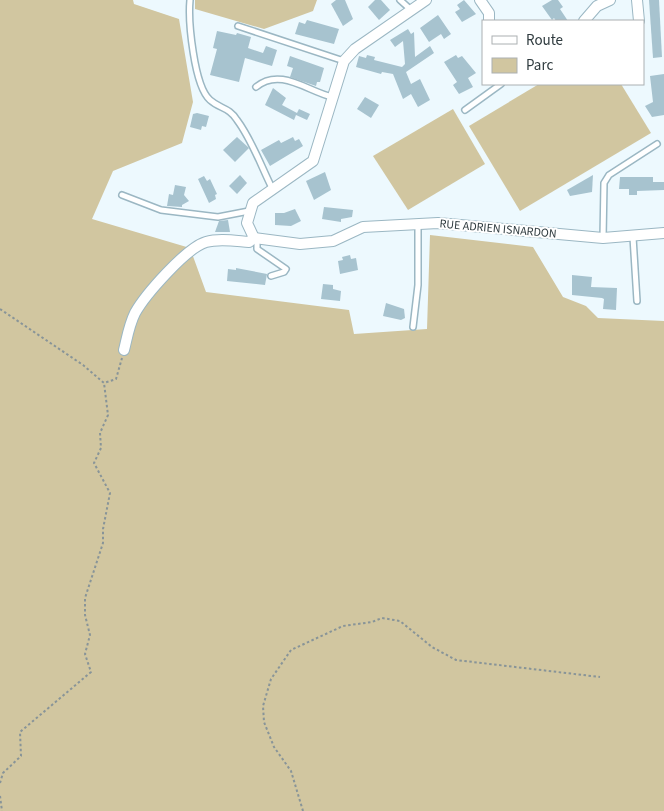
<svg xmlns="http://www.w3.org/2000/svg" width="664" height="811" font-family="'Source Sans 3',sans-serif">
	<rect width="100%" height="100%" fill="#edf9fe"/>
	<g fill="#d1c6a0">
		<polygon points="0,0 133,0 134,4 179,19 193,102 182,143 113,171 92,219 190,248 206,292 349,310 354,334 427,329 430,235 533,247 563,297 586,306 598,318 664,321 664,811 0,811"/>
		<polygon points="195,0 317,0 313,11 264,29 195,9"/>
		<polygon points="539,84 621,84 651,133 520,211 469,126"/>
		<polygon points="453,109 485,164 408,210 373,156"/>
	</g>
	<g fill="#a7c3cf">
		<polygon points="336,0 345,0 353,19 343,26 331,4"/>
		<polygon points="375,0 381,0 390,10 379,20 368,7"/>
		<polygon points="464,0 476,14 462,22 455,12 460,9 457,5"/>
		<polygon points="552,0 558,0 563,7 560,9 568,21 556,21 554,18 552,20 542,6"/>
		<polygon points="649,0 659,0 662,57 653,58"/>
		<polygon points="438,15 451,34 444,39 441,34 429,42 420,28"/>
		<polygon points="307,20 339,29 334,44 295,34 299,22 305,24"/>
		<polygon points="408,29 411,34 414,32 415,57 430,46 434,53 406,72 411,84 420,79 430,100 418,107 411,94 403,99 393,74 382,72 381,74 356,67 359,56 366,58 367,55 375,57 374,60 402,67 405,64 403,41 395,47 390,40"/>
		<polygon points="217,31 236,35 237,33 251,37 248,48 263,53 266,46 277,50 272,66 245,58 239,82 210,75 217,49 213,48"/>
		<polygon points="456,55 458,58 462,56 476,73 468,78 473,87 459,94 453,85 457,82 444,62"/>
		<polygon points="290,56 324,68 320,82 317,82 316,86 290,77 293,68 287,66"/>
		<polygon points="664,74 664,115 652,117 645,106 653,102 650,76"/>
		<polygon points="273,88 286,98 282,105 297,113 299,109 310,114 307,120 296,115 294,120 265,105"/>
		<polygon points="365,97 379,105 371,118 357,109"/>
		<polygon points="197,113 209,116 206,127 202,126 201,130 190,127 193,114"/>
		<polygon points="237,137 249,148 235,162 223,150"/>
		<polygon points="293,137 295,141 299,139 303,146 270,166 261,150 279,140 281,143"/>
		<polygon points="325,172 331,190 314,200 306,181"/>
		<polygon points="240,175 247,183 237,194 229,186"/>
		<polygon points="593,175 592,192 570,196 567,190"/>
		<polygon points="204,176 207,181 210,179 217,194 215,195 216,199 209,203 198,179"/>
		<polygon points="620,177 653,177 653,182 664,182 664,190 637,191 637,195 629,195 629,189 619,189"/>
		<polygon points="175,185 186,187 184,195 189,201 182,205 182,207 167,206 169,194 173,195"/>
		<polygon points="324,207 353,210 352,217 341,219 341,222 322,219"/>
		<polygon points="295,209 301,221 291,226 275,225 275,213 284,213"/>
		<polygon points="228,220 230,232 215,232 219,221"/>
		<polygon points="350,255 351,259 356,258 358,270 340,274 338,261 343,260 342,257"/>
		<polygon points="236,268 267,274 265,285 227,281 228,269 236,270"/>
		<polygon points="572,275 592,277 591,287 617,288 616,310 603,309 604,299 602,298 572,295"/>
		<polygon points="323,284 333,285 333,289 341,291 340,301 321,299"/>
		<polygon points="386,303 404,309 405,318 401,320 383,316"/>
	</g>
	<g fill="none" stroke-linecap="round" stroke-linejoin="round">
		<defs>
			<g id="service">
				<path d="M190 0C188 21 194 86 210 100 220 109 229 107 237 120 252 140 261 166 272 188"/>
				<polyline points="400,0 410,9"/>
				<polyline points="238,26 344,61"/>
				<path d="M256 87C280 67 307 91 332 97"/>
				<polyline points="465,110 501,84"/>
				<polyline points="122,195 161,210 218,217 249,211"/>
				<polyline points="633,237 637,301"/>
				<polyline points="603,238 604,183 609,175 657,144"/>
				<polyline points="257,240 257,249 286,269 284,272 271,276"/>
				<polyline points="413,327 418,285 418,225"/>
			</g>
			<g id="minor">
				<polyline points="480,0 489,13 489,21"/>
				<polyline points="637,0 639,21"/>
				<polyline points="584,21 597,6 610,0"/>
				<polyline points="254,238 247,223 253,203 313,161 344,61 355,49 426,0"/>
				<path d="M124 350C127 338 129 325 135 313 145 295 186 248 206 242 219 238 236 241 249 242L254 238 300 244 333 241 363 227 438 223 603 238 664 233"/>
			</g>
		</defs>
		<use href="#service" stroke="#9bb7c3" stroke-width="8"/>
		<use href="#minor" stroke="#9bb7c3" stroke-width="12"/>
		<g stroke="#889498" stroke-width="2" stroke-dasharray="2.5 2.5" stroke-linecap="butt">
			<polyline points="0,309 83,365 104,383 116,379 122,358"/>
			<polyline points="0,783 3,773 21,756 20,732 91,672 85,654 90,635 85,615 85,598 103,543 103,529 110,493 94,463 101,448 100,433 108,415 104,383"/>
			<polyline points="0,796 2,811"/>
			<polyline points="303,811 291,771 274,747 264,722 263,706 271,679 291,650 343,626 372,622 382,618 400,621 432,647 456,660 600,677"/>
		</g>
		<use href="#service" stroke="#fff" stroke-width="5"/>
		<use href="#minor" stroke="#fff" stroke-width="10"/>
	</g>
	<g text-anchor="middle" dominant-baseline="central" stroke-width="4" stroke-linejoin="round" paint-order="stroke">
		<g font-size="12" fill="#2e3a3e" stroke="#fff">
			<text transform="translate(498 229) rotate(5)">RUE ADRIEN ISNARDON</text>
		</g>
	</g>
	<rect x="482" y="20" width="162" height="65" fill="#ffffff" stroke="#abb0b2"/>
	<rect x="492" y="36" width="25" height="8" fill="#ffffff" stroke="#abb0b2"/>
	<text x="526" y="45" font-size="15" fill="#2e3a3e">Route</text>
	<rect x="492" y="58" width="25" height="15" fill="#d1c6a0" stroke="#abb0b2"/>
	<text x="526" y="70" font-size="15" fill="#2e3a3e">Parc</text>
</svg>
